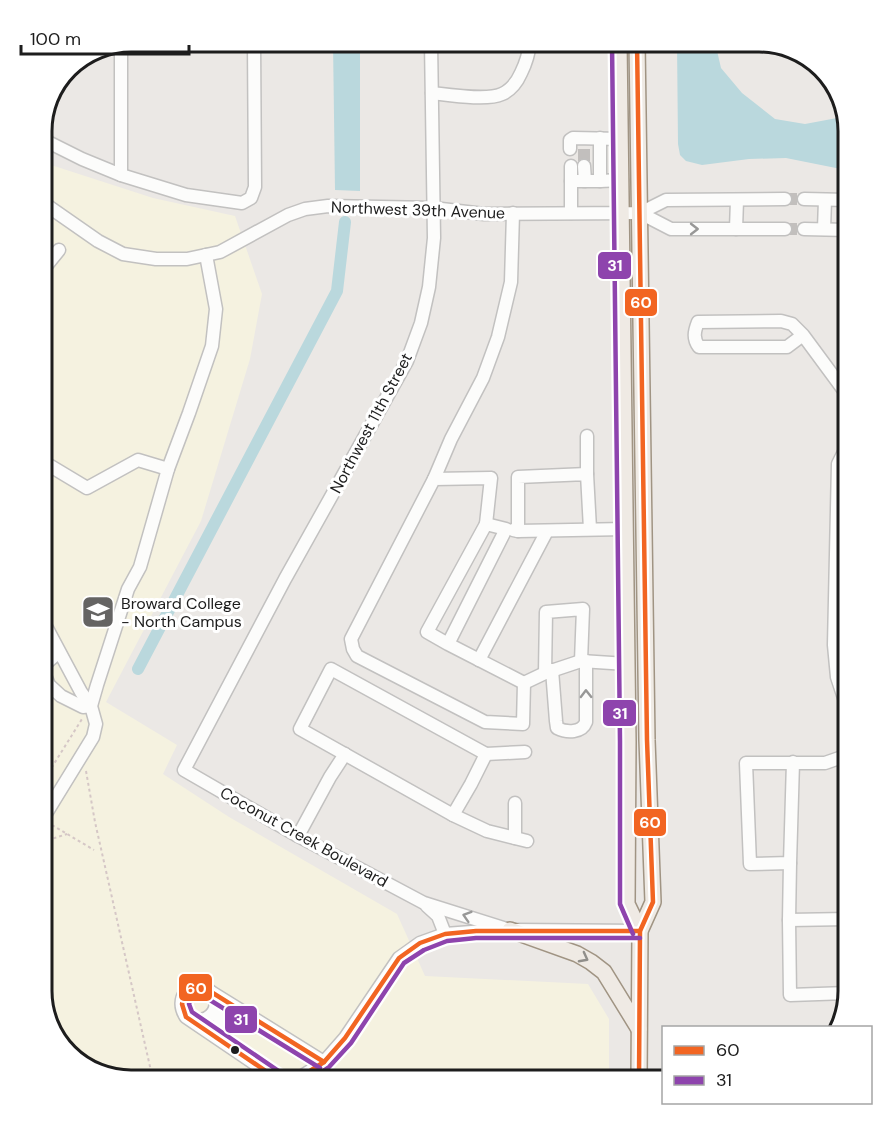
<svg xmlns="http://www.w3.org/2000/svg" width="890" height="1122" font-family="'DM Sans',sans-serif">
	<rect width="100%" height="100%" fill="#ebe8e5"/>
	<polygon fill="#f5f2e0" points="42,160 48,164 153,198 235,216 262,294 250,359 201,521 106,702 177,745 163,774 229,817 397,914 425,976 588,984 609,1019 609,1080 126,1080 87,1068 57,1040 42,991"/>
	<g fill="#bad8dd">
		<polygon points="333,42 360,42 360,191 335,190"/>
		<polygon points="677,42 715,42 721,68 742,93 775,119 805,124 837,118 843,116 848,131 848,172 846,170 786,158 749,159 702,165 686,161 680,155 678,144"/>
	</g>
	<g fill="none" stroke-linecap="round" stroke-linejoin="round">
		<polyline stroke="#bad8dd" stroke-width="12" points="138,669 337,291 345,222"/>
		<g stroke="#c2bfbd" stroke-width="12" stroke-dasharray="12 6" stroke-linecap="butt">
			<polyline points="584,149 584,166"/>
			<polyline points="785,199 804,199"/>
			<polyline points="785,229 804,229"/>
		</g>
		<defs>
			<g id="minor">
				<polyline points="431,42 434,238 429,287 421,323 407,361 285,579 184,770 298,836 424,903 510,930"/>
				<path d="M432 93C450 95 487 101 502 94 511 90 517 82 521 73 526 63 529 53 530 42"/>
				<polyline points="600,138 600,181 622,180"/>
				<polyline points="42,139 82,159 121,175 186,195 242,203 251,198 255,187 254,42"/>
				<polyline points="570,149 570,140 573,138 621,139"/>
				<polyline points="571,166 571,213"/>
				<polyline points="584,166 585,181"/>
				<polyline points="121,175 121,46"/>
				<polyline points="571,181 600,181"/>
				<polyline points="804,199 848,200"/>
				<polyline points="42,202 98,241 123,254 156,259 187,259 220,252 288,215 305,209 328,206 433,208 484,214 640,213 666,200 785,199"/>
				<polyline points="640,213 671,229 785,229"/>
				<polyline points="736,229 737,200"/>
				<polyline points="804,229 848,230"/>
				<polyline points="824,229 825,200"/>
				<polyline points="42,271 59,250"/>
				<path d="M803 335 787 347H699C693 339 694 332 698 322L781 321 792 324 803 335 848 396"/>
				<polyline points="587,436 587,474"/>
				<polyline points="42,461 87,488 138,460 168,469"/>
				<polyline points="434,479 451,439 483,378 498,337 511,282 513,213"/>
				<polyline points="486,524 491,478 434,479 351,639 353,649 357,656 485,722 523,724 524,683"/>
				<polyline points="513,530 518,531 626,529"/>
				<polyline points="518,531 518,477 587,474 590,529"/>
				<polyline points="42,619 81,692 91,706 83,707 61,696 49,685 44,673 44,665 59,652"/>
				<polyline points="448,644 427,632 486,524 506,529 448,644 524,683 545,673 581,661 627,664"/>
				<polyline points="479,660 547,531"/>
				<polygon points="331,669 486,754 471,784 453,815 300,729"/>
				<path d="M552 670 556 721 557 728C567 733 582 733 586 722V661"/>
				<polyline points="545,673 546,612 583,609 581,661"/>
				<polyline points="848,710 837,677 834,645 838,464 848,444"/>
				<polyline points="486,754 525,752"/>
				<polyline points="793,762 790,863 750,864 746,763 825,763 848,755"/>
				<polyline points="515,803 515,838"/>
				<polyline points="453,815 487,831 527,841"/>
				<polyline points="42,820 93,737 96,724 91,706 97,685 128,589 140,567 168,469 189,413 212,346 216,309 206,255"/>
				<polyline points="298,836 330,777 345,754"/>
				<polyline points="790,863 789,920 848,919"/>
				<polyline points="427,906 438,916 445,934"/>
				<polyline points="789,920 790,995 847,993"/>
				<polyline points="515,930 640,931"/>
				<path d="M193 1020C211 1022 223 1007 210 991"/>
				<path d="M221 1039C215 1022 220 1008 241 1011"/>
				<path d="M279 1080 186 1017C174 999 188 980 208 990L324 1062"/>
				<polyline points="296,1080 324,1062 345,1038 399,958 420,943 445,934 498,930"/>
			</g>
			<g id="major">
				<polyline points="619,42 628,741 627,904 640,931"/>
				<polyline points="637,42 647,740 653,902 640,931 639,1080"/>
				<polyline points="510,930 577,954 591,962 604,972 639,1029"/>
			</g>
		</defs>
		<use href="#minor" stroke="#c2c1c0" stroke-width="15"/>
		<use href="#major" stroke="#a09483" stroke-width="18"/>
		<g stroke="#d5c7c6" stroke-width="2" stroke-dasharray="3 3" stroke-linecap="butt">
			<polyline points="86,771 95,822 153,1080"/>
			<polyline points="42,783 82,719"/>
			<polyline points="52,825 94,850"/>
			<polyline points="42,842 67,834"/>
		</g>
		<use href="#minor" stroke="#fcfcfb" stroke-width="12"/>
		<use href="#major" stroke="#efeae4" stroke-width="15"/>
		<defs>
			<g id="bus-1">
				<polyline points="637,42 647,740 653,902 640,931 639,1080"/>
				<path d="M279 1080 186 1017 182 1004 185 993C193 986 199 987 208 990L324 1062"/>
				<polyline points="296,1080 324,1062 345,1038 399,958 420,943 445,934 476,931 640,931"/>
			</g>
			<g id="bus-2">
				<polyline points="612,42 620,741 620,904 633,934"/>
				<polyline points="283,1074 192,1012 189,1004 191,998 196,995 205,997 320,1068"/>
				<polyline points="310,1080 329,1067 351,1043 404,963 424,950 447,941 476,938 640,938"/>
			</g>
		</defs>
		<use href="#bus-1" stroke="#fff" stroke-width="9"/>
		<use href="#bus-2" stroke="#fff" stroke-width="9"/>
		<use href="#bus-1" stroke="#f26522" stroke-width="4.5"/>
		<use href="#bus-2" stroke="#8e44ad" stroke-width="4.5"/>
	</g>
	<defs><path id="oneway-chevron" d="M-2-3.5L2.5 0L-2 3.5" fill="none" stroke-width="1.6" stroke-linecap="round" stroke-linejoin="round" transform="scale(1.5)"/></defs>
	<g stroke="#989897">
		<use href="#oneway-chevron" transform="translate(694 229)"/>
		<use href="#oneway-chevron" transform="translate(586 694) rotate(-91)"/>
		<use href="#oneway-chevron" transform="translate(467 916) rotate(-163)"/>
	</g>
	<use stroke="#908e8a" href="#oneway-chevron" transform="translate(584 958) rotate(28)"/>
	<defs>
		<symbol id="university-square" viewBox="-11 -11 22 22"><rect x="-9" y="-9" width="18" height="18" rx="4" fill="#656463" stroke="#fff"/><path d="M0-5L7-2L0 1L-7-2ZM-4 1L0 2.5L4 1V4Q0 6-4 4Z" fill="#fff"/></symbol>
	</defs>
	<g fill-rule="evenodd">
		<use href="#university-square" x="79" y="593" width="38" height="38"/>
	</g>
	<circle fill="#1d1d1d" stroke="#fff" stroke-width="2" cx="235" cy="1050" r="5"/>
	<g text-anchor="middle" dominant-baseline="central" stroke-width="6" stroke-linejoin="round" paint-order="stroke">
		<g font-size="16" fill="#1d1d1d" stroke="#fff">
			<text transform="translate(418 210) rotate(2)">Northwest 39th Avenue</text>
			<text transform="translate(371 423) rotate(-62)">Northwest 11th Street</text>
			<text transform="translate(304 837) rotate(29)">Coconut Creek Boulevard</text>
		</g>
		<g font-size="16" fill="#1d1d1d" stroke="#fff" text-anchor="start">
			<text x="121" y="603">Broward College<tspan x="121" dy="18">- North Campus</tspan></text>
		</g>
	</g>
	<path d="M0 0H890V1122H0ZM131 52H759A79 79 0 0 1 838 131V991A79 79 0 0 1 759 1070H131A79 79 0 0 1 52 991V131A79 79 0 0 1 131 52Z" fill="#fff" fill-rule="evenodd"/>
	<path fill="none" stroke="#1d1d1d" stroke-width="3" d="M131 52H759A79 79 0 0 1 838 131V991A79 79 0 0 1 759 1070H131A79 79 0 0 1 52 991V131A79 79 0 0 1 131 52Z"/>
	<g stroke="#fff" stroke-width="2">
		<rect x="597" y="251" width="35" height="29" rx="6" fill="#8e44ad"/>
		<rect x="624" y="288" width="34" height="29" rx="6" fill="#f26522"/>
		<rect x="602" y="699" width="35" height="28" rx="6" fill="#8e44ad"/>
		<rect x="633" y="808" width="34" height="29" rx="6" fill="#f26522"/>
		<rect x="178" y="973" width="35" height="29" rx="6" fill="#f26522"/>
		<rect x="224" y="1005" width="34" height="29" rx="6" fill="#8e44ad"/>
	</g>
	<g font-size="16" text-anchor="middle" font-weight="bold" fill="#fff">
		<text x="615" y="271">31</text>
		<text x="641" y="308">60</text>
		<text x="620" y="719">31</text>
		<text x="650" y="828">60</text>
		<text x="196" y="994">60</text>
		<text x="241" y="1025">31</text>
	</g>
	<rect x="662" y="1026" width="210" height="78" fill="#ffffff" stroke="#a5a5a5" stroke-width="1.5"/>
	<rect x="674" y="1046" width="30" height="9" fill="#f26522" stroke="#a5a5a5" stroke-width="1.5"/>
	<text x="716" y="1056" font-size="18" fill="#1d1d1d">60</text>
	<rect x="674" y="1076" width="30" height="9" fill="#8e44ad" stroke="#a5a5a5" stroke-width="1.5"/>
	<text x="716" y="1086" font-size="18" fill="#1d1d1d">31</text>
	<path d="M21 45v9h168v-9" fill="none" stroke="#1d1d1d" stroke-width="3"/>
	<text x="30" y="45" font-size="18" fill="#1d1d1d" stroke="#ffffff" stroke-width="4.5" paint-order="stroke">100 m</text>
</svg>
